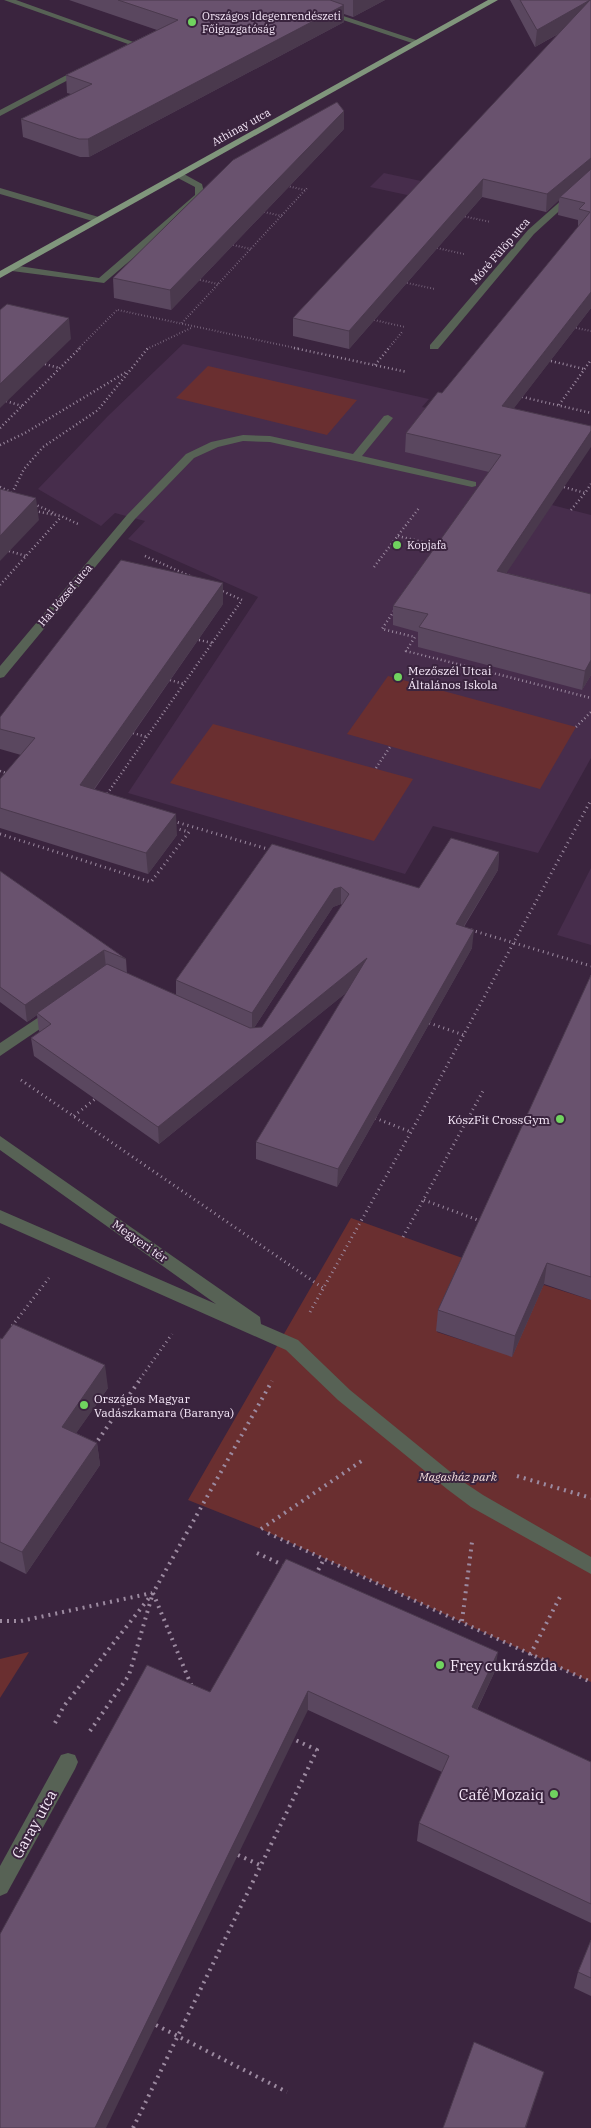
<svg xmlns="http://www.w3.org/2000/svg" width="591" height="2128" font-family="'IBM Plex Serif',serif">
	<rect width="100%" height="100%" fill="#3a243e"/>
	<g fill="#472d4c">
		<polygon points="384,173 435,184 421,198 370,187"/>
		<polygon points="183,344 429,399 422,407 591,446 552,505 591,515 591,758 538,853 433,826 405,874 128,793 258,597 128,539 145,521 115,513 101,526 38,489 108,416"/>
		<polygon points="591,868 591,945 557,935"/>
	</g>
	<g fill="#6a2f30">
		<polygon points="208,366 357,400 327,435 176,398"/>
		<polygon points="388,676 576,727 540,789 347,734"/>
		<polygon points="213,724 413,779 374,841 170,783"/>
		<polygon points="351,1218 468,1260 437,1332 480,1346 544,1285 591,1300 591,1682 261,1529 188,1500"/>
		<polygon points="29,1652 0,1698 0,1659"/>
	</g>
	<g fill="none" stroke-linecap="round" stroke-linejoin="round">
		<g stroke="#9c8aa0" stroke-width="2" stroke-dasharray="0.5 2.5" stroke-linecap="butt">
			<polyline points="287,186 305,190"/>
			<polyline points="264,212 282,216"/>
			<polyline points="462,216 491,222"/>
			<polyline points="233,245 251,249"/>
			<polyline points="437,248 464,254"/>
			<polyline points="200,280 218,284"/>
			<polyline points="407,283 435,289"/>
			<polyline points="118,310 300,349"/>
			<polyline points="374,320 405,327"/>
			<polyline points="182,323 308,187"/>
			<polyline points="576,328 591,331"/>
			<polyline points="78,349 117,310"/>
			<polyline points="147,349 193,327"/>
			<polyline points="388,349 402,332"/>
		</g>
		<g stroke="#9c8aa0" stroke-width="2.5" stroke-dasharray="1 3" stroke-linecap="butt">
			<polyline points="294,348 407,372"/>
			<polyline points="551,361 584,369"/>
			<polyline points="45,364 59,368"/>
			<polyline points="375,365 389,348"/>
			<polyline points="518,396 591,413"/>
			<polyline points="6,401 22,406"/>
			<polyline points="559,405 591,360"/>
			<polyline points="0,428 80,348"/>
			<polyline points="0,445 25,433 128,371"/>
			<polyline points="0,487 11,492"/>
			<polyline points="564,487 585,493 591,484"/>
			<polyline points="12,493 24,469 43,447 98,410 148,348"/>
			<polyline points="34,504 56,514"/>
			<polyline points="571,510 585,493"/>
			<polyline points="35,511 61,516 78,524"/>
			<polyline points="398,536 439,546"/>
			<polyline points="9,551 26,556"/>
			<polyline points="145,556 192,577"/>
			<polyline points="374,567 419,508"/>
			<polyline points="0,585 61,517"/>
			<polyline points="394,611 382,629 415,637 406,651 591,698"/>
			<polyline points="199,640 212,643"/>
			<polyline points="170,680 184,684"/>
			<polyline points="576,727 591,712"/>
			<polyline points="133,733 147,737"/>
			<polyline points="376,768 390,747"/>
			<polyline points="0,771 9,774"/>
			<polyline points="105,797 242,600 220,590"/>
		</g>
		<g stroke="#9c8aa0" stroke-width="3" stroke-dasharray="1 4" stroke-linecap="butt">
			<polyline points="173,821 271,850"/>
			<polyline points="0,834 151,882 189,832 175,828"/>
			<polyline points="471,930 591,966"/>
			<polyline points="429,1023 464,1035"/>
			<polyline points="21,1080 323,1288"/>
			<polyline points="74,1116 95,1099"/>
			<polyline points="375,1118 411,1132"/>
			<polyline points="424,1200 483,1222"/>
			<polyline points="403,1237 483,1091"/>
			<polyline points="310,1312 411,1132 591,800"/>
			<polyline points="12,1326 49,1278"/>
			<polyline points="140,1379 172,1334"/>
		</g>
		<g stroke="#9c8aa0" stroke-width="4" stroke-dasharray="2 5" stroke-linecap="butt">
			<polyline points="94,1446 141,1378"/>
			<polyline points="517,1476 591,1498"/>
			<polyline points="261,1529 363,1460"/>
			<polyline points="268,1533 591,1682"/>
			<polyline points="257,1553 285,1566"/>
			<polyline points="315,1576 324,1559"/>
			<polyline points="153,1593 192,1687"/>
			<polyline points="0,1621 21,1621 152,1593"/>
			<polyline points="462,1621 472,1542"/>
			<polyline points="530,1655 562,1593"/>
			<polyline points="55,1723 64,1706 153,1593 272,1381"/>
			<polyline points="90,1731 129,1675 152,1596"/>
			<polyline points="238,1855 262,1866"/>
			<polyline points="156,2025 287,2092"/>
			<polyline points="133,2128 317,1750 291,1738"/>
		</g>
		<g fill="#576255" fill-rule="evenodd">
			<polygon points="4,0 16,0 139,44 125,53 119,53 119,49 128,44"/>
			<polygon points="283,0 295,0 422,42 415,44"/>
			<polygon points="80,68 87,70 0,116 0,110"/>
			<polygon points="176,173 182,173 202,184 205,196 104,283 12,271 7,268 12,265 99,278 195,195 195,187 176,177"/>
			<polygon points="591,174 591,182 534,234 438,349 430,349 430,345 528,230"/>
			<polygon points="0,188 102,218 104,220 96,222 0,194"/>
			<polygon points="388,415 393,418 362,456 476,482 476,486 472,487 270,442 243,441 218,447 194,458 135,519 4,677 0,678 0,666 127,515 186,454 211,442 243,435 270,436 353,454 384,416"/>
			<polygon points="54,1007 59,1008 61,1012 59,1016 0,1056 0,1043"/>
			<polygon points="0,1136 260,1317 261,1324 298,1340 350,1390 459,1479 483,1495 591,1557 591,1574 471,1507 447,1489 338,1400 286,1350 0,1223 0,1210 216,1304 0,1150"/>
			<polygon points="68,1753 75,1755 78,1762 75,1769 7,1893 0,1896 0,1866 61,1755"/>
		</g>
		<polygon fill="#80967c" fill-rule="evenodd" points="488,0 498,0 0,278 0,271"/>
	</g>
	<g fill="#5a475f" fill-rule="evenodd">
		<polygon points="69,0 385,0 353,17 344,14 344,22 89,157 80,157 23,137 21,119 71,94 67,93 66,75 157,30"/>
		<polygon points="510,0 591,0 591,308 513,409 507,573 591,594 591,675 582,690 418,647 418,632 393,625 393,606 489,472 405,452 406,433 442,393 578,227 578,220 558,215 559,200 546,212 482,197 349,349 293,336 293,318 560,33 535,47"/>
		<polygon points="344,129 171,310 114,298 113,278"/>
		<polygon points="223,604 94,790 177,835 148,874 0,828 0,779 21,755 0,749 0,717"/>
		<path d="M272 844 419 888 499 852 498 870 464 927 472 948 337 1187 256 1159V1142L347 992 159 1144 34 1056 31 1038 40 1032 39 1031 37 1015 27 1022 0 1002V871L126 959 127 974 176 995V980ZM341 904 342 905 262 1027 254 1028 333 907Z"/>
		<polygon points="591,975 591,1300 544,1284 512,1357 436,1331 438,1310"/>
		<polygon points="0,1338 108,1388 76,1433 97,1443 100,1465 26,1574 0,1561"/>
		<polygon points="495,1671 477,1710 591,1762 591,1923 417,1841 419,1823 442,1772 308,1710 210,1692"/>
		<polygon points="591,1940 591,1996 574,1988 578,1972"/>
	</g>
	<g fill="#4a394d">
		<polygon points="353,0 385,0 353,17"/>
		<polygon points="590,0 589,16 535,47 537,30"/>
		<polygon points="344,5 344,22 89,157 88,139"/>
		<polygon points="344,111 344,129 171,310 170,290"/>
		<polygon points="591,158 591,174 560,197 559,200 546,212 547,194"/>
		<polygon points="483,179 482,197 349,349 349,331"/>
		<polygon points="591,292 591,308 501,425 502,406"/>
		<polygon points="69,318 71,339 0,408 0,384"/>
		<polygon points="591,431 591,447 495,590 497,571"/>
		<polygon points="36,498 39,520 0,561 0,536"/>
		<polygon points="223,583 223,604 82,806 80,785"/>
		<polygon points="591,660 591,675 582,690 585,671"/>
		<polygon points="176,814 177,835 148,874 146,853"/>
		<polygon points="499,852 498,870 454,942 456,924"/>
		<polygon points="341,887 341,904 333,907 252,1031 252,1013 334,889"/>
		<polygon points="474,930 472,948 337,1187 338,1169"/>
		<polygon points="104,950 106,967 37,1013 37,1015 27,1022 25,1005"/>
		<polygon points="367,958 367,976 159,1144 158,1127"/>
		<polygon points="547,1263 544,1284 512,1357 515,1336"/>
		<polygon points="105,1365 108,1388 65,1449 62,1427"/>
		<polygon points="97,1443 100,1465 26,1574 22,1552"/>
		<polygon points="498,1652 495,1671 469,1726 472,1707"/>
		<polygon points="308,1691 308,1710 106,2128 95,2128"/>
		<polygon points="544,2072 526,2128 525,2128"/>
	</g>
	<g fill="#69526e" stroke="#4a394d">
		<polygon points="118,0 330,0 344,5 88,139 79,139 21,119 92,84 66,75 178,20"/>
		<polygon points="520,0 590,0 537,30"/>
		<polygon points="590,0 591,0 591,158 547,194 483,179 349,331 293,318"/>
		<polygon points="337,102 344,111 170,290 113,278 233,160"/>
		<polygon points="591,169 591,292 502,406 591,426 591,431 497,571 591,594 591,660 585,671 419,627 428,614 393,606 501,455 406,433 438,392 442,393 590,212 579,209 585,203 560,197"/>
		<polygon points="7,304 69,318 0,384 0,310"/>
		<polygon points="0,489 36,498 0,536"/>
		<polygon points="121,560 223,583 80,785 176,814 146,853 0,808 0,779 35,738 0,729 0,717"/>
		<polygon points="451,838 499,852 456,924 474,930 338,1169 256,1142 367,958 158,1127 31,1038 51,1024 37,1013 107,964 250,1028 262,1027 349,894 341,887 334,889 252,1013 176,980 272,844 419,888"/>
		<polygon points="0,871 126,959 104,950 25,1005 0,987"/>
		<polygon points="591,975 591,1277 547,1263 515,1336 438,1310"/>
		<polygon points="13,1324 105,1365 62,1427 97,1443 22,1552 0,1542 0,1338 2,1339"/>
		<polygon points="286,1559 498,1652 472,1707 591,1762 591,1904 419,1823 449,1756 308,1691 95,2128 0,2128 0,1934 147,1665 210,1692"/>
		<polygon points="591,1940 591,1978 578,1972"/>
		<polygon points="474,2042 544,2072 525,2128 443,2128"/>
	</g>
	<g fill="#70d35f" stroke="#3a243e" stroke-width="2">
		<circle cx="192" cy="22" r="5"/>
		<circle cx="397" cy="545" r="5"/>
		<circle cx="398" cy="677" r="5"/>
		<circle cx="560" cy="1119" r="5"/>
		<circle cx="84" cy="1405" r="5"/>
		<circle cx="440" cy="1665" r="5"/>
		<circle cx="554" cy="1794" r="5"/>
	</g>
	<g text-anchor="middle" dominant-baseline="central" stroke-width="4" stroke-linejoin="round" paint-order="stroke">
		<g font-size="11" fill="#f6e8f9" stroke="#3a243e" text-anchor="start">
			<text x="202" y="16">Országos Idegenrendészeti<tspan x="202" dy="13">Főigazgatóság</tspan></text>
			<text x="407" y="545">Kopjafa</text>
		</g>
		<g font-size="11" fill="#f6e8f9" stroke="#3a243e">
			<text transform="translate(241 127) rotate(-29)">Athinay utca</text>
			<text transform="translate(500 251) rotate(-49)">Móré Fülöp utca</text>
			<text transform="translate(65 595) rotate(-50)">Hal József utca</text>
		</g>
		<g font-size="12" fill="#f6e8f9" stroke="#3a243e" text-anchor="start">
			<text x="408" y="670">Mezőszél Utcai<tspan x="408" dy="14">Általános Iskola</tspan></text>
			<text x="550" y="1119" text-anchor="end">KószFit CrossGym</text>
			<text x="94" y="1398">Országos Magyar<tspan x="94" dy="14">Vadászkamara (Baranya)</tspan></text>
		</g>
		<g font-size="12" fill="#f6e8f9" stroke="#3a243e">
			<text transform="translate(140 1241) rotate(35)">Megyeri tér</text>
		</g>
		<g font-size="12" font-style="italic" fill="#f1dbda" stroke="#3a243e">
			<text x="458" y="1476">Magasház park</text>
		</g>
		<g font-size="15" fill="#f6e8f9" stroke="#3a243e" text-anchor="start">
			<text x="450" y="1665">Frey cukrászda</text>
			<text x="544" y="1794" text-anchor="end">Café Mozaiq</text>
		</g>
		<g font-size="15" fill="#f6e8f9" stroke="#3a243e">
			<text transform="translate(34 1824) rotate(-61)">Garay utca</text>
		</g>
	</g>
</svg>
